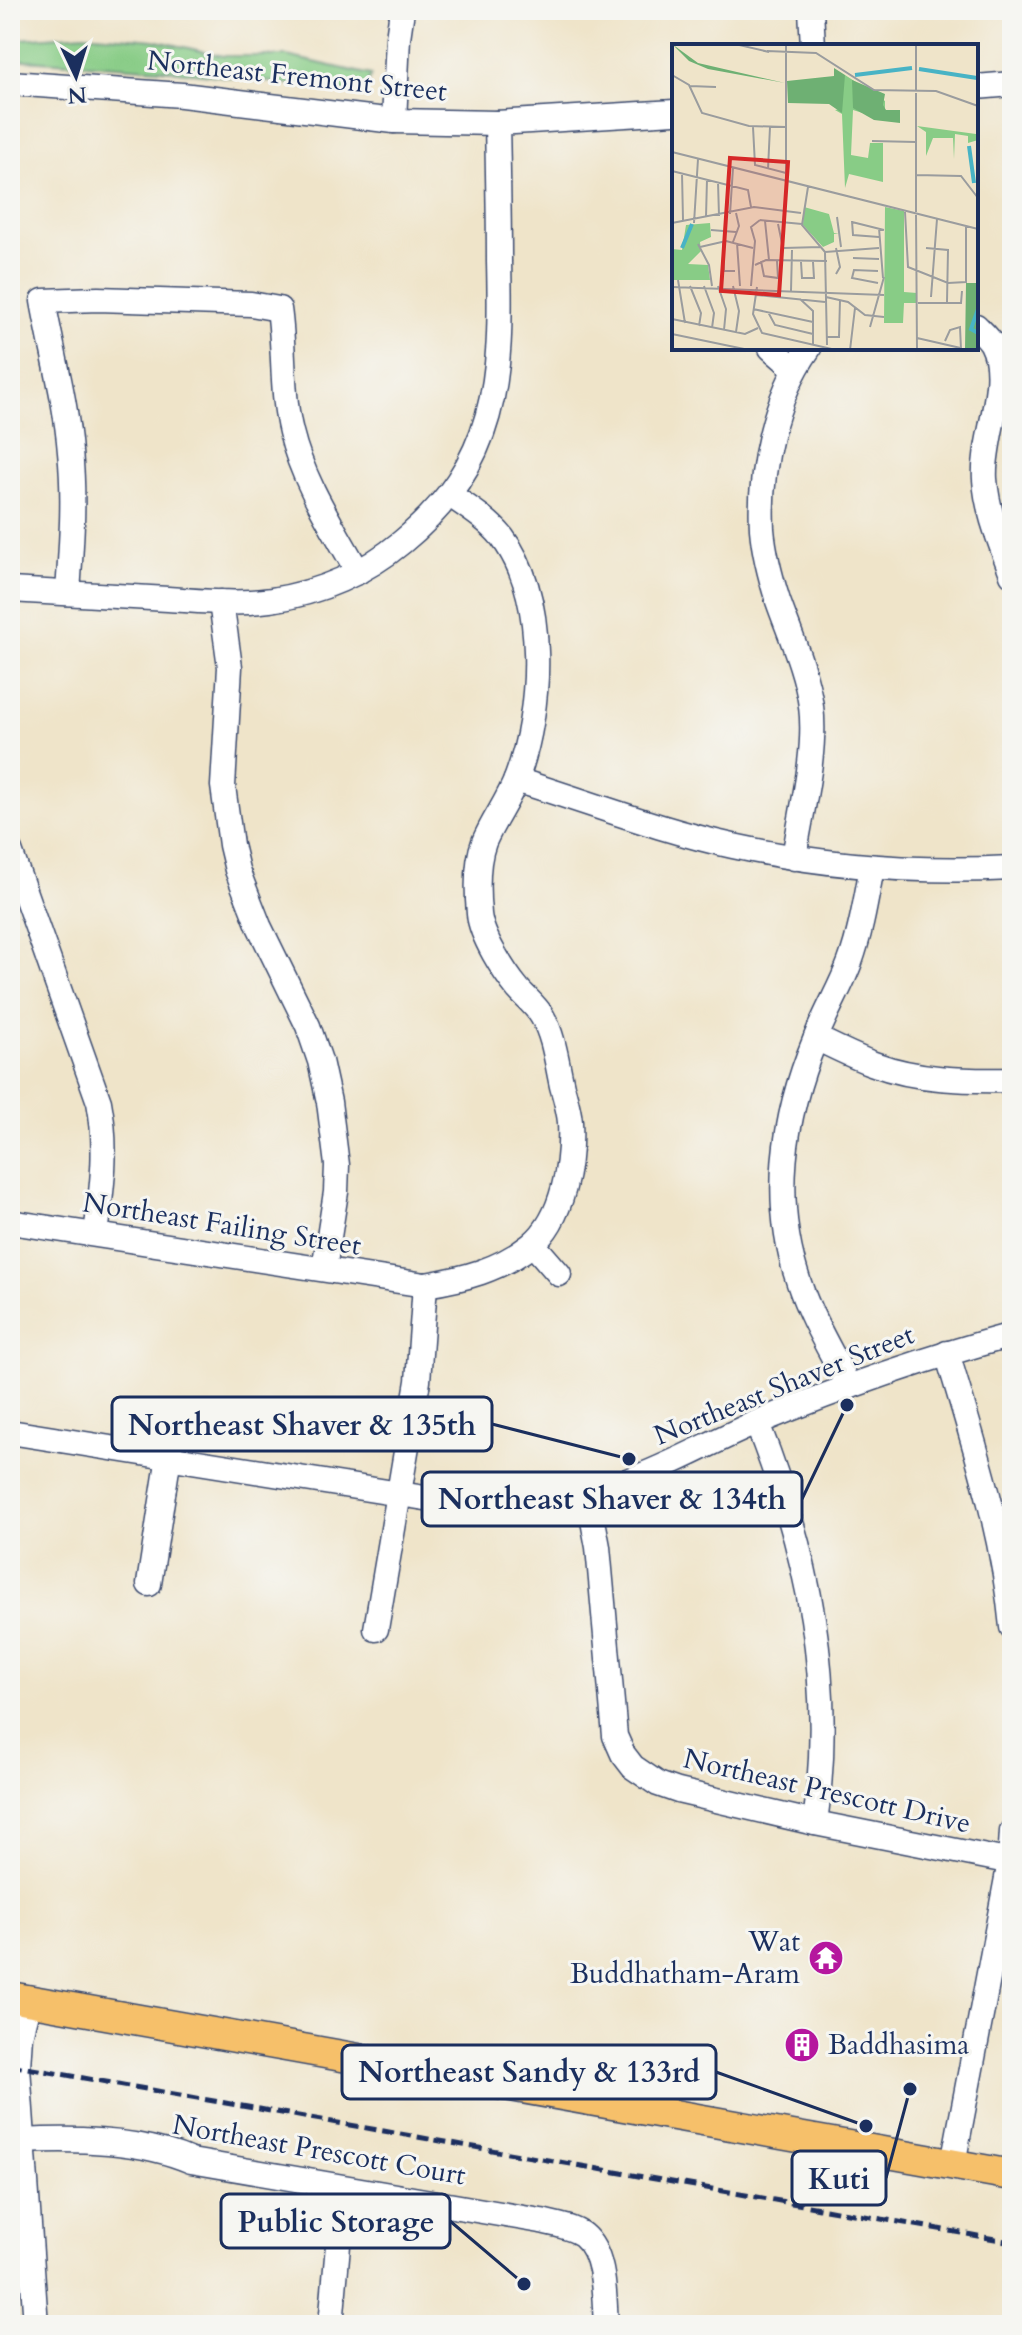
<svg xmlns="http://www.w3.org/2000/svg" width="1022" height="2335" font-family="Cardo,serif">
	<rect width="100%" height="100%" fill="#f6f6f2"/>
	<filter id="ink" filterUnits="userSpaceOnUse"><feTurbulence type="fractalNoise" baseFrequency=".0125" numOctaves="2"/><feDisplacementMap in="SourceGraphic" scale="16" xChannelSelector="R" yChannelSelector="G"/><feConvolveMatrix kernelMatrix="1 2 1 2 8 2 1 2 1" color-interpolation-filters="sRGB"/></filter>
	<filter id="wash" filterUnits="userSpaceOnUse"><feTurbulence type="fractalNoise" baseFrequency=".006" numOctaves="4" result="noise"/><feDisplacementMap in="SourceGraphic" scale="32" xChannelSelector="R" yChannelSelector="G"/><feGaussianBlur stdDeviation="1.8" result="paint"/><feColorMatrix in="noise" values="0 0 0 0 0 0 0 0 0 0 0 0 0 0 0 0 0 1.4 0 .05"/><feComposite in="paint" operator="in"/></filter>
	<g filter="url(#wash)">
		<rect width="100%" height="100%" fill="#efe4c9"/>
		<polygon fill="#88cc86" stroke="#527e72" stroke-width="2" points="84,34 154,40 223,56 287,56 371,75 367,86 351,92 161,69 10,59 10,37 21,39"/>
	</g>
	<g filter="url(#ink)">
		<g fill="none" stroke-linecap="round" stroke-linejoin="round">
			<defs>
				<g id="minor">
					<polyline points="811,10 813,46"/>
					<polyline points="10,83 182,95 394,121 497,123 674,112"/>
					<polyline points="976,87 1012,84"/>
					<polyline points="394,121 398,38 402,10"/>
					<path d="M976 326C981 331 989 338 992 344 1011 380 982 439 985 479 987 512 1001 544 1012 574"/>
					<polyline points="771,348 794,368"/>
					<path d="M10 590C63 593 115 596 168 599 201 601 237 605 271 600 319 593 365 573 402 542 498 463 502 378 499 262 499 216 498 169 497 123"/>
					<path d="M68 593C71 546 75 499 70 452 66 401 52 351 43 301L98 299 251 304 279 309C285 350 281 392 291 432 303 482 333 527 358 572"/>
					<polyline points="221,602 230,667 223,786 231,845 237,870 259,926 308,1026 320,1061 329,1102 337,1165 336,1192 324,1269"/>
					<path d="M516 780C588 802 659 830 733 846 825 866 918 873 1012 868"/>
					<path d="M10 851 99 1102C108 1149 102 1187 96 1234"/>
					<path d="M794 858C801 812 817 752 811 706 806 670 790 635 778 601 771 579 764 552 762 529 759 469 774 398 809 348"/>
					<path d="M816 1038C835 1047 854 1057 874 1064 917 1080 966 1081 1012 1080"/>
					<path d="M10 1222 425 1285C463 1279 500 1270 531 1245 564 1219 572 1161 570 1122 569 1110 565 1097 562 1086 557 1064 554 1036 542 1016 536 1006 526 998 518 989 504 972 481 936 479 914 477 892 476 863 484 842 493 820 509 800 517 777 542 710 548 597 502 537 488 520 469 508 450 495"/>
					<polyline points="533,1244 559,1274"/>
					<path d="M947 1353C974 1444 1003 1532 1012 1627"/>
					<path d="M849 1387C832 1353 811 1319 799 1283 771 1202 783 1117 815 1040 825 1013 840 989 850 962 861 932 866 899 872 867"/>
					<path d="M757 1423C809 1554 835 1681 815 1823"/>
					<path d="M10 1432 450 1502C515 1507 568 1503 630 1480 674 1464 715 1440 758 1422 841 1388 926 1358 1012 1335"/>
					<polyline points="588,1494 598,1547 615,1736 623,1754 633,1767 658,1784 678,1791 815,1823 1012,1862"/>
					<polyline points="149,1584 169,1456"/>
					<polyline points="376,1629 418,1381 425,1285"/>
					<polyline points="29,2000 20,2036 18,2067 36,2325"/>
					<path d="M23 2141C75 2138 143 2140 191 2161L541 2221C554 2224 573 2227 583 2235 606 2254 604 2298 606 2325"/>
					<polyline points="953,2164 1010,1862 1012,1831"/>
					<polyline points="331,2325 343,2188"/>
				</g>
				<polyline id="major" points="10,1997 1012,2175"/>
			</defs>
			<use href="#minor" stroke="#3b4a6e" stroke-width="27"/>
			<use href="#major" stroke="#3b4a6e" stroke-width="33"/>
			<use href="#minor" stroke="#fff" stroke-width="24"/>
			<use href="#major" stroke="#f6c06b" stroke-width="30"/>
			<polyline stroke="#1b2f5e" stroke-width="5" stroke-dasharray="12 6" stroke-linecap="butt" points="10,2065 1012,2242"/>
		</g>
	</g>
	<defs>
		<symbol id="temple-disc" viewBox="-11 -11 22 22"><circle r="9.5" fill="#b5179e" stroke="#f6f6f2"/><path d="M0-6L5-2H3V0L6.5 2.5H4V6H1.5V3h-3V6H-4V2.5H-6.5L-3 0V-2H-5Z" fill="#fff"/></symbol>
		<symbol id="building-disc" viewBox="-11 -11 22 22"><circle r="9.5" fill="#b5179e" stroke="#f6f6f2"/><path d="M-4-6H4V6H1V3H-1V6H-4ZM-2.5-4.3h1.7v1.8h-1.7ZM.8-4.3h1.7v1.8H.8ZM-2.5-1h1.7V.8h-1.7ZM.8-1h1.7V.8H.8Z" fill="#fff"/></symbol>
	</defs>
	<g fill-rule="evenodd">
		<use href="#temple-disc" x="806" y="1938" width="40" height="40"/>
		<use href="#building-disc" x="782" y="2025" width="40" height="40"/>
	</g>
	<g text-anchor="middle" dominant-baseline="central" stroke-width="6" stroke-linejoin="round" paint-order="stroke">
		<g font-size="28" fill="#1b2f5e" stroke="#f6f6f2">
			<text transform="translate(297 76) rotate(6)">Northeast Fremont Street</text>
			<text transform="translate(222 1224) rotate(9)">Northeast Failing Street</text>
			<text transform="translate(784 1385) rotate(-22)">Northeast Shaver Street</text>
			<text transform="translate(827 1791) rotate(13)">Northeast Prescott Drive</text>
			<text transform="translate(319 2150) rotate(10)">Northeast Prescott Court</text>
		</g>
		<g font-size="28" fill="#1b2f5e" stroke="#f6f6f2" text-anchor="end">
			<text x="800" y="1942">Wat<tspan x="800" dy="32">Buddhatham-Aram</tspan></text>
			<text x="828" y="2045" text-anchor="start">Baddhasima</text>
		</g>
	</g>
	<g transform="translate(672 44)">
		<rect width="306" height="306" fill="#efe4c9"/>
		<path d="M173 31 213 57V76L181 66 179 111 196 114 198 99H211V138L177 130 173 144 170 70 163 66 168 65 162 36ZM245 82 304 90 306 96 296 99V92L283 90 282 115 281 94H261L254 112V88ZM132 163 157 170 162 189H167L162 190V198L151 203 131 181ZM213 163 232 167V248L245 249V259H232L231 279H212ZM38 179 39 193 28 198 29 207 16 220 36 221 38 236H0V205L10 206 14 181Z" fill="#88cc86"/>
		<path d="M0 0 26 19 113 39 36 25 17 17ZM162 24 173 31 170 69 157 60 116 59 115 37 162 32ZM180 36 213 50 211 61 214 66H228V79L202 76 181 64ZM294 239H306V306H293Z" fill="#6eb073"/>
		<path fill="none" stroke="#48b3c5" stroke-width="4" d="M247 25 305 34M183 31 240 24M297 102 302 139M10 204 20 180M306 265 299 285 306 289"/>
		<path fill="none" stroke="#9a9c9e" stroke-width="2" d="M63 0 97 8M95 7 144 9 202 46 264 47 306 62M0 31 17 41 30 69 77 82 114 83M18 42 44 43M244 47V0M244 49V168M81 83 83 121 114 129M200 97 244 98M0 108 306 185M96 125 98 83M0 127 76 146 79 163M10 129 11 176M244 131 289 132 306 154M114 136V0M46 138 47 172M136 143 130 181 153 208M233 168 236 223 276 239 294 238V182M244 169 245 306M58 170 61 124M34 173 35 135M165 173 169 203M88 176 130 180M93 177 97 216M180 177 181 191 207 193M180 178 212 186M0 179 82 163 129 169M22 179 26 115M106 180 111 204M207 184 211 234M39 186 64 188M51 197 52 227H63M61 198 67 182 64 169M65 199 68 242M26 200 37 221 40 242M28 203 54 197 81 204M111 204 149 203M254 204 276 206 275 258M153 208 155 301M153 208 207 204M181 214 207 215M89 217 92 232 106 234 105 217M129 218 130 234H142L141 218M83 221 94 216 155 217M206 227 182 226 180 234 206 239M164 230 168 223 164 204M6 236 13 279M18 242 29 269 27 282M32 242 42 269 40 284M46 242 54 265 52 286M61 242 67 267 64 288M79 242 83 197 79 183 88 176M0 243 212 251M85 243 81 270 90 289 164 306M119 247 120 206M84 251 153 258M154 253 176 258 193 271 212 273M259 253 265 175M128 255 141 267V302M246 259H289L290 247M81 265 141 278M96 268 103 281 141 290M0 275 73 290 86 284M198 283 212 233M0 290 77 306M154 293H167L168 256M245 294 293 305M273 297 278 286 288 283 289 305M178 306 183 264"/>
		<path fill="#d62828" fill-opacity="0.15" stroke="#d62828" stroke-width="4" d="M58 114 116 118 107 251 49 247Z"/>
		<rect width="306" height="306" fill="none" stroke="#1b2f5e" stroke-width="4"/>
	</g>
	<path fill="none" stroke="#1b2f5e" stroke-width="3" d="M629 1459L492 1424M847 1405L802 1499M866 2126L716 2072M910 2089L886 2178M524 2284L450 2221"/>
	<g fill="#1b2f5e" stroke="#f6f6f2" stroke-width="3">
		<circle cx="629" cy="1459" r="8"/>
		<circle cx="847" cy="1405" r="8"/>
		<circle cx="866" cy="2126" r="8"/>
		<circle cx="910" cy="2089" r="8"/>
		<circle cx="524" cy="2284" r="8"/>
	</g>
	<g fill="#f6f6f2" stroke="#1b2f5e" stroke-width="3">
		<rect x="112" y="1397" width="380" height="54" rx="8"/>
		<rect x="422" y="1472" width="380" height="54" rx="8"/>
		<rect x="342" y="2045" width="374" height="54" rx="8"/>
		<rect x="792" y="2151" width="94" height="54" rx="8"/>
		<rect x="221" y="2194" width="229" height="54" rx="8"/>
	</g>
	<g font-size="30" text-anchor="middle" font-weight="bold" fill="#1b2f5e">
		<text x="302" y="1435">Northeast Shaver &amp; 135th</text>
		<text x="612" y="1509">Northeast Shaver &amp; 134th</text>
		<text x="529" y="2082">Northeast Sandy &amp; 133rd</text>
		<text x="839" y="2189">Kuti</text>
		<text x="336" y="2232">Public Storage</text>
	</g>
	<rect width="1022" height="2335" fill="none" stroke="#f6f6f2" stroke-width="40"/>
	<g transform="translate(76 76) rotate(176)" stroke="#f6f6f2" stroke-width="6" paint-order="stroke">
	<path d="M0-6L14 30L0 20L-14 30Z" fill="#1b2f5e"/>
	<text y="-12" font-size="22" font-weight="bold" text-anchor="middle" fill="#1b2f5e">N</text>
	</g>
</svg>
